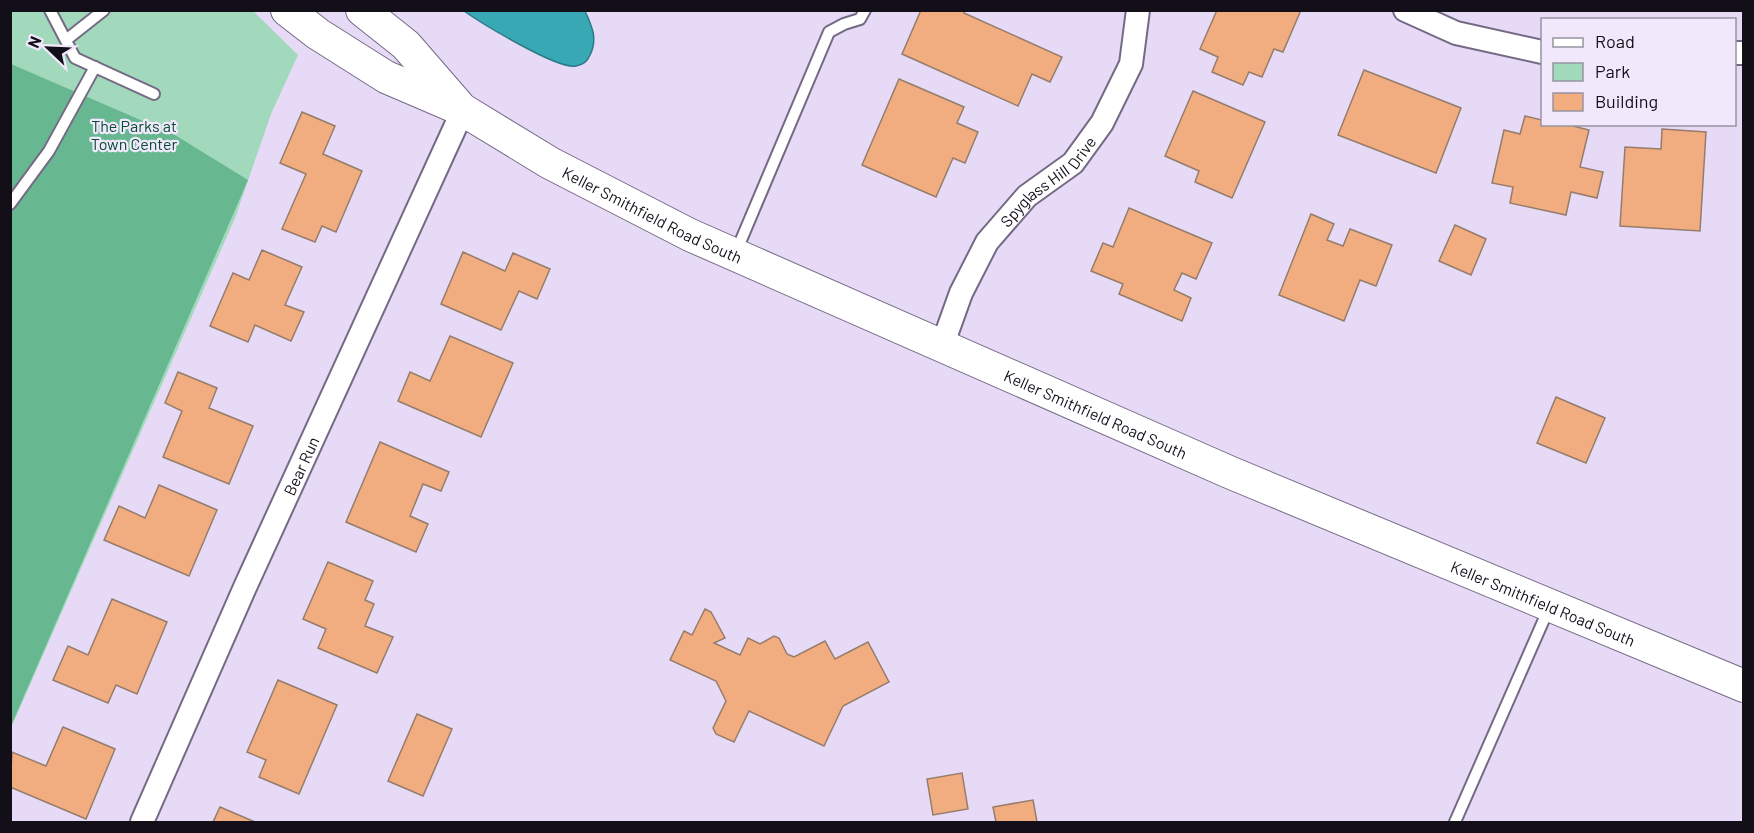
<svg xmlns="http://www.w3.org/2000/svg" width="1754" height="833" font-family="Barlow,sans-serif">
	<rect width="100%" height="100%" fill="#e6daf7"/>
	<polygon fill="#a2d8bc" points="11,11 253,11 298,55 271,114 235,218 11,728"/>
	<polygon fill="#67b891" points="11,64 175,135 248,180 11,726"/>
	<path fill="#37a8b4" stroke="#2c7a86" stroke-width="1.5" d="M464 11H585C592 26 598 39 590 55 588 60 583 65 576 66 558 70 481 23 464 11Z"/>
	<g fill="#f1ad80" stroke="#967c6b" stroke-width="1.5">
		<polygon points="921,10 965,10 964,13 1062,57 1050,82 1032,74 1018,106 902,54"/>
		<polygon points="1217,10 1301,10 1283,52 1274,49 1262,77 1249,72 1243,85 1212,72 1218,57 1200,49"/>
		<polygon points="1364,70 1461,108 1436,173 1338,135"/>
		<polygon points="899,79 964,107 957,123 978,132 965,163 953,158 936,197 862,165"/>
		<polygon points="1193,91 1265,122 1232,198 1195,182 1199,171 1165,156"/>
		<polygon points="302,112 335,126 323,154 362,171 336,232 322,226 315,242 282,229 306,174 280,163"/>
		<polygon points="1525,116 1542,120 1542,124 1565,124 1589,130 1580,167 1603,172 1597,198 1571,192 1566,215 1510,203 1513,187 1492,183 1504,130 1520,134"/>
		<polygon points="1662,129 1706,132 1700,231 1620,226 1625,147 1661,149"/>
		<polygon points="1129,208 1212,243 1196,279 1182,273 1174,290 1191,298 1182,321 1119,294 1123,284 1091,271 1103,243 1113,247"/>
		<polygon points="1311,214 1334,224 1327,240 1343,246 1350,229 1392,245 1376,286 1360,280 1344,321 1279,295"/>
		<polygon points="1455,225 1486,239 1471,275 1439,261"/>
		<polygon points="262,250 302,267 285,305 304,312 291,341 255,325 248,342 210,326 233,273 249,280"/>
		<polygon points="463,252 505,271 513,253 550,269 537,299 519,291 501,330 441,304"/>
		<polygon points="450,336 513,363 481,437 398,401 410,372 430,381"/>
		<polygon points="178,372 217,388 209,408 253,426 229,484 163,457 182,411 165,403"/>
		<polygon points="1556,397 1605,418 1586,463 1537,443"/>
		<polygon points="380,442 449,472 441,491 423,484 410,516 428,524 416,552 346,522"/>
		<polygon points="159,485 217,510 189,576 104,540 119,506 145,518"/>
		<polygon points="328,562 373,581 365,600 374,604 365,626 393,637 377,673 318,648 326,629 303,619"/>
		<polygon points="112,599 167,622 137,694 116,685 108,703 53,680 68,646 88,655"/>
		<polygon points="705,609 711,612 725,638 714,643 740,655 748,638 760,644 774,636 779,638 787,654 794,657 825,641 835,659 868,642 889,682 843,706 824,746 749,711 734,742 716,734 713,728 726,701 716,681 670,660 684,631 692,635"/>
		<polygon points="278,680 337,705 299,794 259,777 266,760 247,752"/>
		<polygon points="417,714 452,729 423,796 388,781"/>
		<polygon points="63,727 115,749 86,819 10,787 12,752 46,766"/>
		<polygon points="962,773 968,809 933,815 927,779"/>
		<polygon points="1033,800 1037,822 996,822 993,807"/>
		<polygon points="220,807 255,822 213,822"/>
	</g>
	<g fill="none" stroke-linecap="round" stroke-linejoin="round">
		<defs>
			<g id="lane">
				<polyline points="50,10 75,58 154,94"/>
				<polyline points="66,40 104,10"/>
				<polyline points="10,204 49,151 95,67"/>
				<polyline points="736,252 829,32 844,24 860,19 865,10"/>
				<polyline points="1455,822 1549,608"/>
			</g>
			<g id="street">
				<polyline points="1405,10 1456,33 1542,52"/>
				<polyline points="1734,53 1744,53"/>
				<path id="s1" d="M942 346 961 293 987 242 1027 196 1073 163 1102 123 1131 64 1138 10"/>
				<path id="s2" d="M142 822 246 585 463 110"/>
			</g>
			<g id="secondary">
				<path id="s3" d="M287 10 318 34 386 77 463 110 550 163 690 235 1229 472 1744 686"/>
				<polyline points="362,10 406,45 458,105"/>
			</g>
		</defs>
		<use href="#lane" stroke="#756a84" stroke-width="14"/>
		<use href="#street" stroke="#756a84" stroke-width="26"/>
		<use href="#secondary" stroke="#756a84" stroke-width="34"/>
		<use href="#lane" stroke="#fff" stroke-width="10"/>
		<use href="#street" stroke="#fff" stroke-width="22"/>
		<use href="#secondary" stroke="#fff" stroke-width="32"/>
	</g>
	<g text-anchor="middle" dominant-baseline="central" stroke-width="4.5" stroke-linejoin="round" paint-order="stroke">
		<g font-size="16" fill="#074c32" stroke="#f1e9fb">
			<text x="134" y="125">The Parks at<tspan x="134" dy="18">Town Center</tspan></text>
		</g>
		<g font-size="16" fill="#130f19" stroke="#f1e9fb">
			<text stroke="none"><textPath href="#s1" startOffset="200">Spyglass Hill Drive</textPath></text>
			<text stroke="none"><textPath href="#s3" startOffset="420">Keller Smithfield Road South</textPath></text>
			<text stroke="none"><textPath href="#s3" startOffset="906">Keller Smithfield Road South</textPath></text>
			<text stroke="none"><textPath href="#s2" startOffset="390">Bear Run</textPath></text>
			<text stroke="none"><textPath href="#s3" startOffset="1392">Keller Smithfield Road South</textPath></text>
		</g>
	</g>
	<rect width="1754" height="833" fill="none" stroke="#130f19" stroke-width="24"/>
	<rect x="1541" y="18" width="195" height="108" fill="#f1e9fb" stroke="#9892a1" stroke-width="1.5"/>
	<rect x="1553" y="38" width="30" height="9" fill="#ffffff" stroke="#9892a1" stroke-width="1.5"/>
	<text x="1595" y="48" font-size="18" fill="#130f19">Road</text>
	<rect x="1553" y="63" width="30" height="18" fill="#a2d8bc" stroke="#9892a1" stroke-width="1.5"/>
	<text x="1595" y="78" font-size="18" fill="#130f19">Park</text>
	<rect x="1553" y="93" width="30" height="18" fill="#f1ad80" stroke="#9892a1" stroke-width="1.5"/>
	<text x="1595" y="108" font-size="18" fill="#130f19">Building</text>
	<g transform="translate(48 48) rotate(293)" stroke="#f1e9fb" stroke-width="4.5" paint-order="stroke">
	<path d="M0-4.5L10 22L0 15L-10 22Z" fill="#130f19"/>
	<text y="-9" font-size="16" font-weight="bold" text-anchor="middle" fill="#130f19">N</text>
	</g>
</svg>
